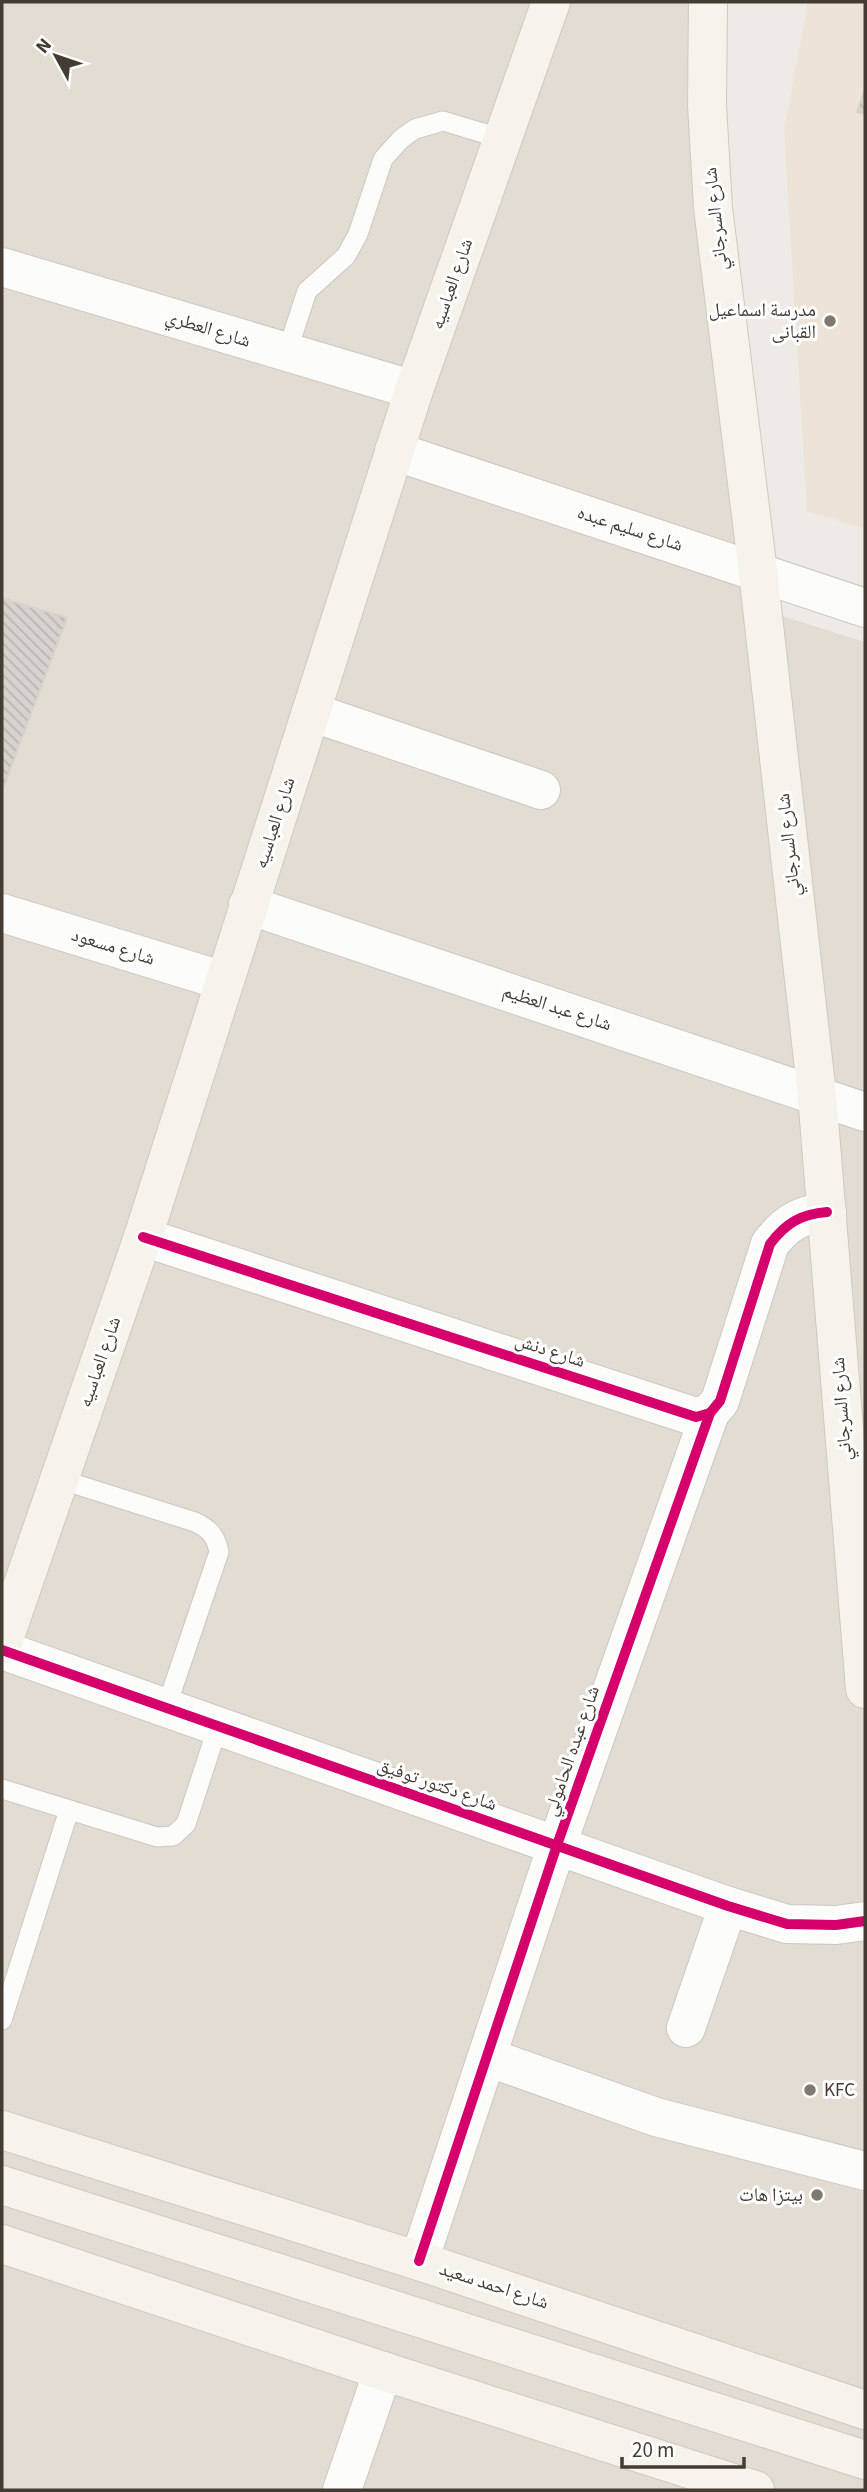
<svg xmlns="http://www.w3.org/2000/svg" width="867" height="2492" font-family="'Source Sans 3','Noto Naskh Arabic',sans-serif">
	<defs>
		<pattern id="building-back-hatch" width="6" height="6" patternUnits="userSpaceOnUse" patternTransform="scale(1.75)"><rect width="6" height="6" fill="#d6d2cd"/><path d="M-1 5l2 2M0 0l6 6M5-1l2 2" fill="none" stroke="#b9b5b0"/></pattern>
	</defs>
	<rect width="100%" height="100%" fill="#eeebe6"/>
	<polygon fill="#e3dcd3" points="2,2 692,2 779,615 865,642 865,2490 2,2490"/>
	<polygon fill="#ede4d7" points="808,2 865,2 865,529 807,511 784,131"/>
	<g fill="url(#building-back-hatch)" stroke="#d6d2cc" stroke-width="2">
		<polygon points="865,89 865,114 857,112"/>
		<polygon points="2,598 67,618 2,791"/>
	</g>
	<g fill="none" stroke-linecap="round" stroke-linejoin="round">
		<defs>
			<g id="lane">
				<polyline points="287,352 307,291 346,256 358,234 383,159 401,139 415,129 443,121 503,139"/>
				<path d="M59 1479 195 1522C210 1529 216 1536 219 1552L166 1708"/>
				<polyline points="2,1789 157,1837 173,1836 186,1824 218,1726"/>
				<polyline points="2,2020 69,1810"/>
			</g>
			<g id="street">
				<polyline points="2,267 414,390"/>
				<polyline points="394,451 865,608"/>
				<polyline points="311,712 541,790"/>
				<polyline points="248,905 865,1112"/>
				<polyline points="2,913 224,981"/>
				<path d="M143 1237 696 1417 710 1413 720 1401 770 1244C786 1223 801 1214 827 1212"/>
				<polyline points="2,1650 728,1906 787,1924 836,1925 865,1921"/>
				<polyline points="686,2028 728,1906"/>
				<polyline points="487,2057 656,2117 865,2171"/>
				<polyline points="419,2261 557,1845 710,1413"/>
				<polyline points="342,2490 383,2371"/>
			</g>
			<g id="secondary">
				<polyline points="708,2 707,105 713,208 758,572 817,1095 865,1689"/>
				<polyline points="2,1645 143,1237 414,390 551,2"/>
				<polyline points="2,2130 419,2261 865,2410"/>
				<polyline points="2,2185 865,2460"/>
				<polyline points="2,2244 383,2371 755,2490"/>
			</g>
		</defs>
		<use href="#lane" stroke="#cbc7c2" stroke-width="21"/>
		<use href="#street" stroke="#cbc7c2" stroke-width="40"/>
		<use href="#secondary" stroke="#cfc9be" stroke-width="40"/>
		<use href="#lane" stroke="#fcfcfb" stroke-width="19"/>
		<use href="#street" stroke="#fcfcfb" stroke-width="38"/>
		<use href="#secondary" stroke="#f6f3ed" stroke-width="38"/>
		<defs>
			<g id="cycleway">
				<path d="M143 1237 696 1417 710 1413 720 1401 770 1244C786 1223 801 1214 827 1212"/>
				<polyline points="2,1650 728,1906 787,1924 836,1925 865,1921"/>
				<polyline points="419,2261 557,1845 710,1413"/>
			</g>
		</defs>
		<use href="#cycleway" stroke="#fff" stroke-width="15"/>
		<use href="#cycleway" stroke="#d6006c" stroke-width="10"/>
	</g>
	<g fill="#807972" stroke="#fff" stroke-width="2.5">
		<circle cx="830" cy="321" r="7"/>
		<circle cx="810" cy="2090" r="7"/>
		<circle cx="817" cy="2195" r="7"/>
	</g>
	<g text-anchor="middle" dominant-baseline="central" stroke-width="6" stroke-linejoin="round" paint-order="stroke">
		<g font-size="19" fill="#443b33" stroke="#fff">
			<text transform="translate(716 219) rotate(-96)">شارع السرجاني</text>
			<text transform="translate(452 284) rotate(-71)">شارع العباسيه</text>
			<text transform="translate(208 329) rotate(17)">شارع العطري</text>
			<text transform="translate(630 529) rotate(18)">شارع سليم عبده</text>
			<text transform="translate(275 823) rotate(-72)">شارع العباسيه</text>
			<text transform="translate(789 845) rotate(-96)">شارع السرجاني</text>
			<text transform="translate(113 947) rotate(17)">شارع مسعود</text>
			<text transform="translate(557 1008) rotate(18)">شارع عبد العظيم</text>
			<text transform="translate(550 1351) rotate(18)">شارع دنش</text>
			<text transform="translate(100 1362) rotate(-71)">شارع العباسيه</text>
			<text transform="translate(842 1409) rotate(-94)">شارع السرجاني</text>
			<text transform="translate(572 1751) rotate(-71)">شارع عبده الحامولي</text>
			<text transform="translate(437 1785) rotate(19)">شارع دكتور توفيق</text>
			<text transform="translate(494 2286) rotate(18)">شارع احمد سعيد</text>
		</g>
		<g font-size="19" fill="#443b33" stroke="#fff" text-anchor="end">
			<text x="816" y="310">مدرسة اسماعيل<tspan x="816" dy="22">القبانى</tspan></text>
			<text x="824" y="2090" text-anchor="start">KFC</text>
			<text x="803" y="2195">بيتزا هات</text>
		</g>
	</g>
	<rect width="867" height="2492" fill="none" stroke="#443b33" stroke-width="7"/>
	<g transform="translate(56 56) rotate(310)" stroke="#ffffff" stroke-width="5" paint-order="stroke">
	<path d="M0-5L12 26L0 18L-12 26Z" fill="#443b33"/>
	<text y="-10" font-size="19" font-weight="bold" text-anchor="middle" fill="#443b33">N</text>
	</g>
	<path d="M622 2457v10h122v-10" fill="none" stroke="#443b33" stroke-width="3.5"/>
	<text x="632" y="2457" font-size="21" fill="#443b33" stroke="#ffffff" stroke-width="5" paint-order="stroke">20 m</text>
</svg>
